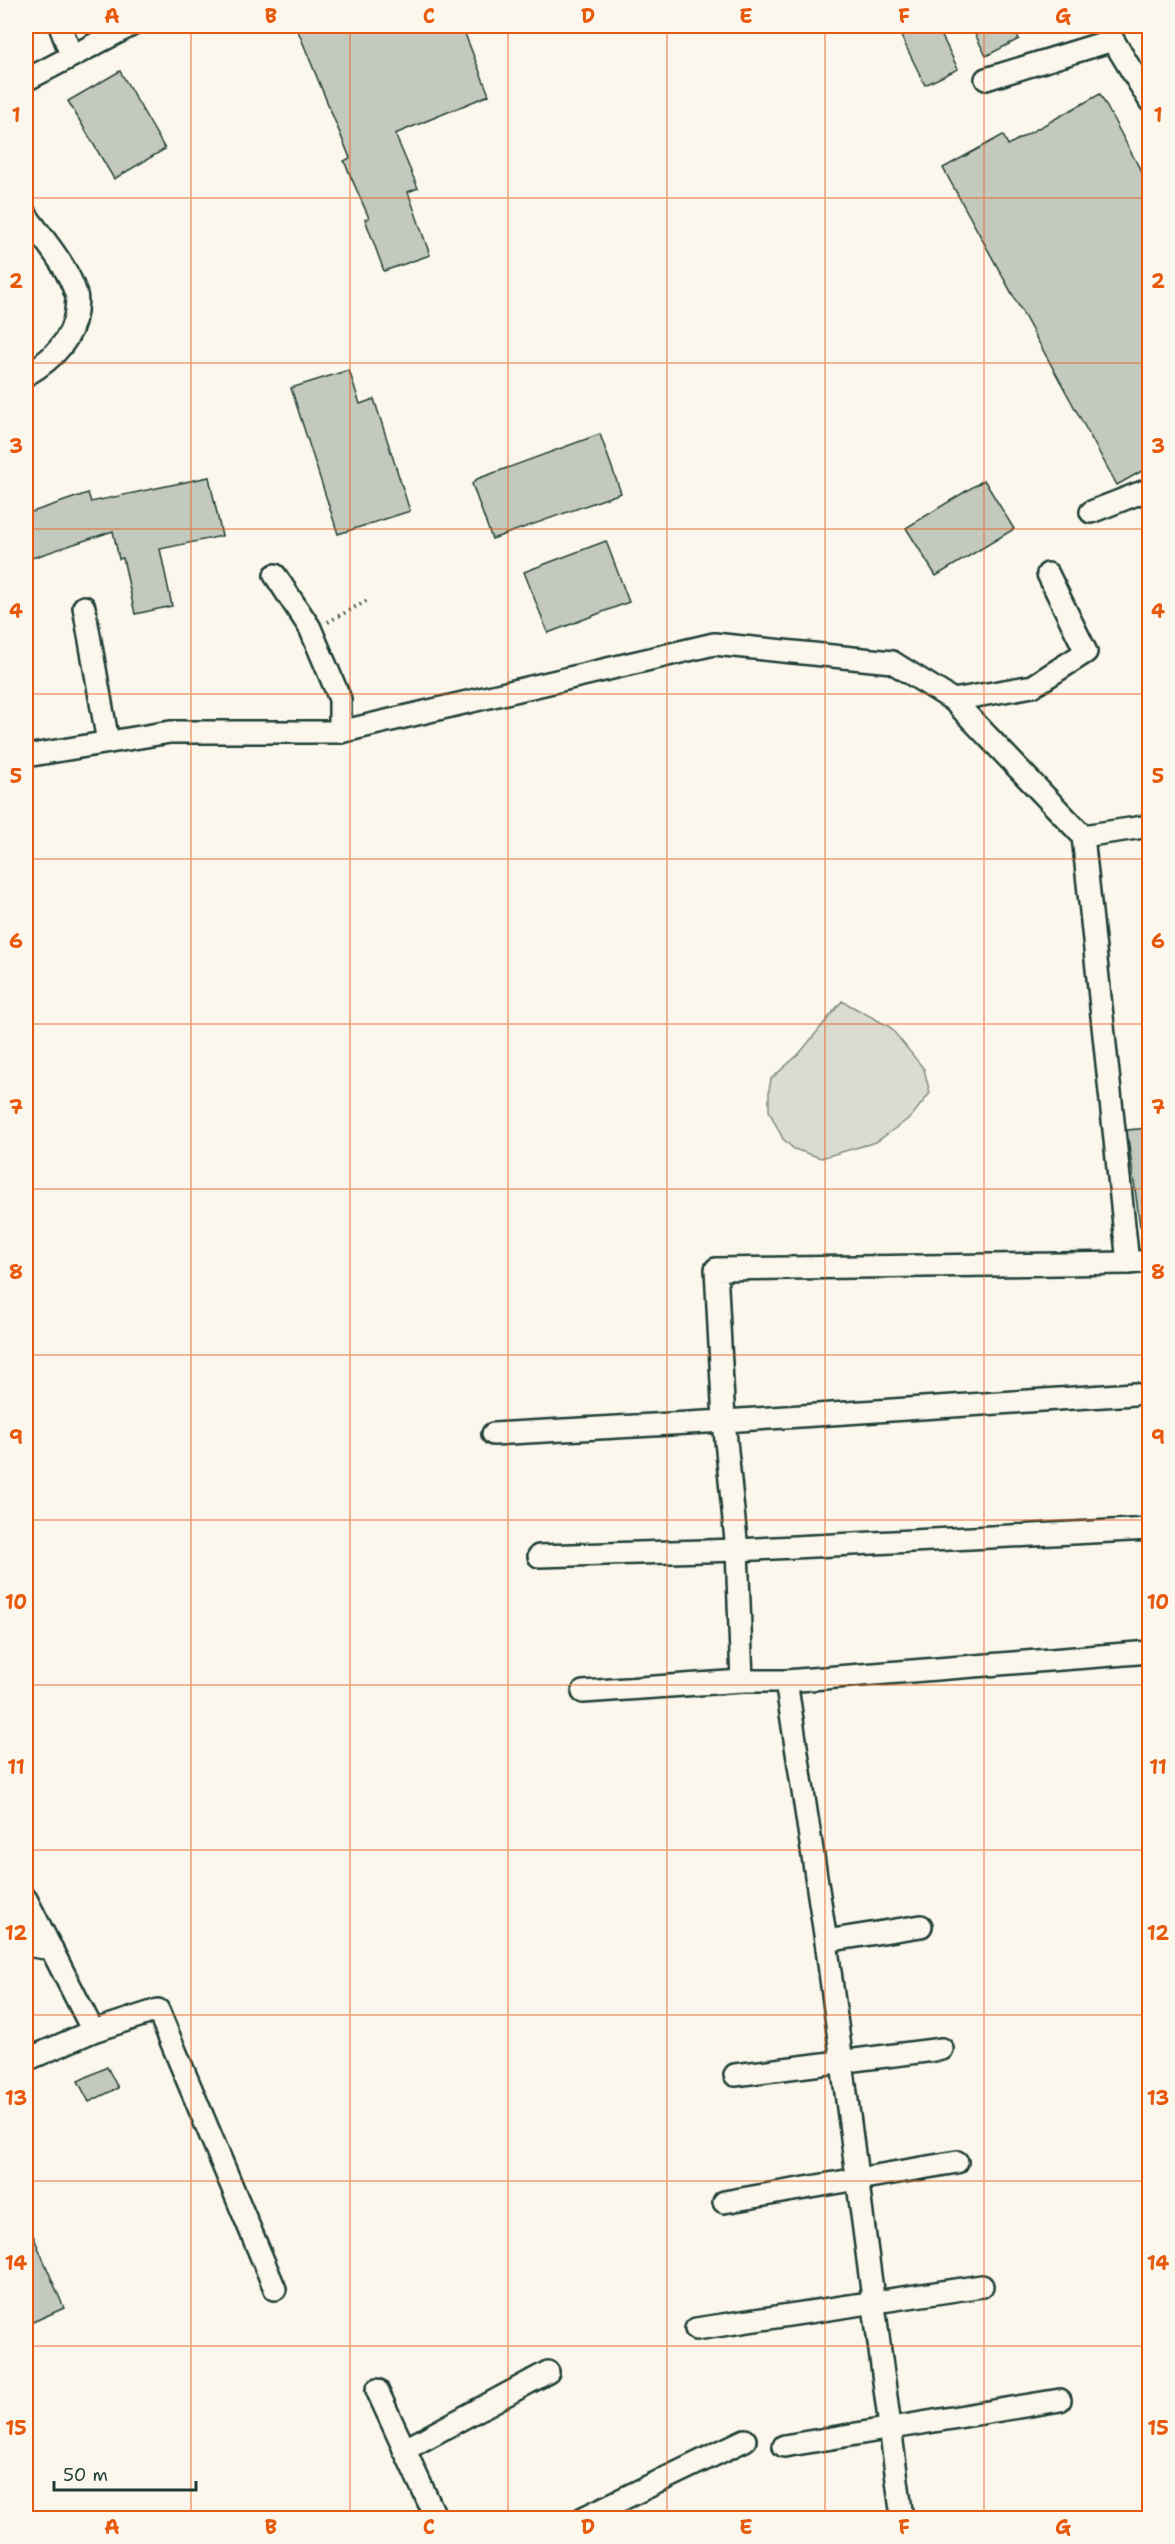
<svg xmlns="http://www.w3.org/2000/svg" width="1175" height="2544" font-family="'Shantell Sans',sans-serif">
	<rect width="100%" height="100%" fill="#fbf7ec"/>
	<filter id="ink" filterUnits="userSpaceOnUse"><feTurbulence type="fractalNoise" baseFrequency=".0167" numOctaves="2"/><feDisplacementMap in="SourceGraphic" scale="12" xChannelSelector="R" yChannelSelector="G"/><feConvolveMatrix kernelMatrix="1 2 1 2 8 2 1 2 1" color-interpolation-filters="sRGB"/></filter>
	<g filter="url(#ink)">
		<polygon fill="#dbdcd1" stroke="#7d8c82" stroke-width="1.5" points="842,1001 890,1027 924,1069 930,1093 911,1117 876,1142 821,1158 794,1149 783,1139 769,1111 769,1090 771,1079 799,1054"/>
		<g fill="#c4c9be" stroke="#1f3d34" stroke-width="1.5">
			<polygon points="296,26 462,26 489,95 395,134 418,188 408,192 430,255 384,271 365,219 369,218 344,161 350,158"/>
			<polygon points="896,26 937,26 958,69 925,85"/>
			<polygon points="971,26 1013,26 1019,39 986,56"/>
			<polygon points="120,71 165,149 114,179 68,101"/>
			<polygon points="1100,94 1149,186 1149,467 1117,485 943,168 1003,135 1008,145"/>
			<polygon points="349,370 360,404 374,399 410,511 338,534 291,388"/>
			<polygon points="600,434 621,493 492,539 472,484 477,479"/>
			<polygon points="209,477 222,536 160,549 172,606 135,614 123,558 119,559 113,531 26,560 26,514 88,493 91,502"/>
			<polygon points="984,480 1014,529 936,576 906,528"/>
			<polygon points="606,541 629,602 548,633 524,572"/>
			<polygon points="1149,1128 1149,1226 1140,1226 1127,1130"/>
			<polygon points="107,2067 118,2088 89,2102 78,2081"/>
			<polygon points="26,2219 64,2308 26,2325"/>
		</g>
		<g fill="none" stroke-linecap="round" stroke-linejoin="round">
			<defs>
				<g id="minor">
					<polyline points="60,26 71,55"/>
					<polyline points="986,79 1113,40 1150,101"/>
					<polyline points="26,80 130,26"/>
					<path d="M26 215C43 239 67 265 76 294 78 299 76 306 76 312 72 342 50 361 26 375"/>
					<polyline points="1091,512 1150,489"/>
					<polyline points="275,575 310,628 340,699 340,732"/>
					<polyline points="84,607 108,742"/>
					<polyline points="953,700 1033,686 1086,652 1048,574"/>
					<polyline points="26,756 170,732 340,732 714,644 892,662 953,700 1083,836 1128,1263 1150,1261"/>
					<polyline points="1083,836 1150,826"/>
					<polyline points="493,1434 724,1421 716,1269 1128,1263"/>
					<polyline points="539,1556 737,1550 1150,1529"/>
					<polyline points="742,1681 737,1550 724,1421 1134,1394"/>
					<polyline points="786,1681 1150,1652"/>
					<polyline points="583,1692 742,1681 786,1681 826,1941 902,2518"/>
					<polyline points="26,1899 93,2031"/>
					<polyline points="826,1941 921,1926"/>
					<polyline points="26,1945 52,1949"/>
					<polyline points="26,2060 93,2031 158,2010 275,2289"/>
					<polyline points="735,2075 942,2049"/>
					<polyline points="724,2202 957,2162"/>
					<polyline points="696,2329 982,2286"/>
					<polyline points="377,2390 436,2518"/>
					<polyline points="784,2446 1060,2400"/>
					<polyline points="404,2450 548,2372"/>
					<polyline points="583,2518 745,2440"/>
				</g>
			</defs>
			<use href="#minor" stroke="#1f3d34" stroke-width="26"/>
			<polyline stroke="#1f3d34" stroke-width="4" stroke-dasharray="1.5 4.5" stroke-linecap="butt" points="328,622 370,599"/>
			<use href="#minor" stroke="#fbf7ec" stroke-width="21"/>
		</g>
	</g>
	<path fill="none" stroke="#e8590c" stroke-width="1.5" stroke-opacity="0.55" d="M191 26V2518M350 26V2518M508 26V2518M667 26V2518M825 26V2518M984 26V2518M26 198H1150M26 363H1150M26 529H1150M26 694H1150M26 859H1150M26 1024H1150M26 1189H1150M26 1355H1150M26 1520H1150M26 1685H1150M26 1850H1150M26 2015H1150M26 2181H1150M26 2346H1150"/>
	<rect width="1175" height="2544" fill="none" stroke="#fbf7ec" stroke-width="66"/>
	<path d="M54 2481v9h142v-9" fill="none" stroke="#1f3d34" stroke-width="3"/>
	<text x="63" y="2481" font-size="18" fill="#1f3d34" stroke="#fbf7ec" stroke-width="4.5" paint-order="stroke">50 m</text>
	<rect x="33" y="33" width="1109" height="2478" fill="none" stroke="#e8590c" stroke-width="2"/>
	<g font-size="20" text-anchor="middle" font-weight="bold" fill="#e8590c">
		<text x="112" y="23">A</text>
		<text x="271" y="23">B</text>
		<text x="429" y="23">C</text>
		<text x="588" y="23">D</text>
		<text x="746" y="23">E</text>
		<text x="904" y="23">F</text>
		<text x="1063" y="23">G</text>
		<text x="16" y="122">1</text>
		<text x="1158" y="122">1</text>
		<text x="16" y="288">2</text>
		<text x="1158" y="288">2</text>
		<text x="16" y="453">3</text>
		<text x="1158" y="453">3</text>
		<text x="16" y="618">4</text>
		<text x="1158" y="618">4</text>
		<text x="16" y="783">5</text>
		<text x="1158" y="783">5</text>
		<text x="16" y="948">6</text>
		<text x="1158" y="948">6</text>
		<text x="16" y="1114">7</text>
		<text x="1158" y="1114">7</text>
		<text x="16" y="1279">8</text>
		<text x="1158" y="1279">8</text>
		<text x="16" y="1444">9</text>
		<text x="1158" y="1444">9</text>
		<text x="16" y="1609">10</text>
		<text x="1158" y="1609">10</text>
		<text x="16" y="1774">11</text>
		<text x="1158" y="1774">11</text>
		<text x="16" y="1940">12</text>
		<text x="1158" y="1940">12</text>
		<text x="16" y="2105">13</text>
		<text x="1158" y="2105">13</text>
		<text x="16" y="2270">14</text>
		<text x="1158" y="2270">14</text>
		<text x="16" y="2435">15</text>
		<text x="1158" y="2435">15</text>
		<text x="112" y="2534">A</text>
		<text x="271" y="2534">B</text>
		<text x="429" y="2534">C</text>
		<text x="588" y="2534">D</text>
		<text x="746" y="2534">E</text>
		<text x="904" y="2534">F</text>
		<text x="1063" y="2534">G</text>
	</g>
</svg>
